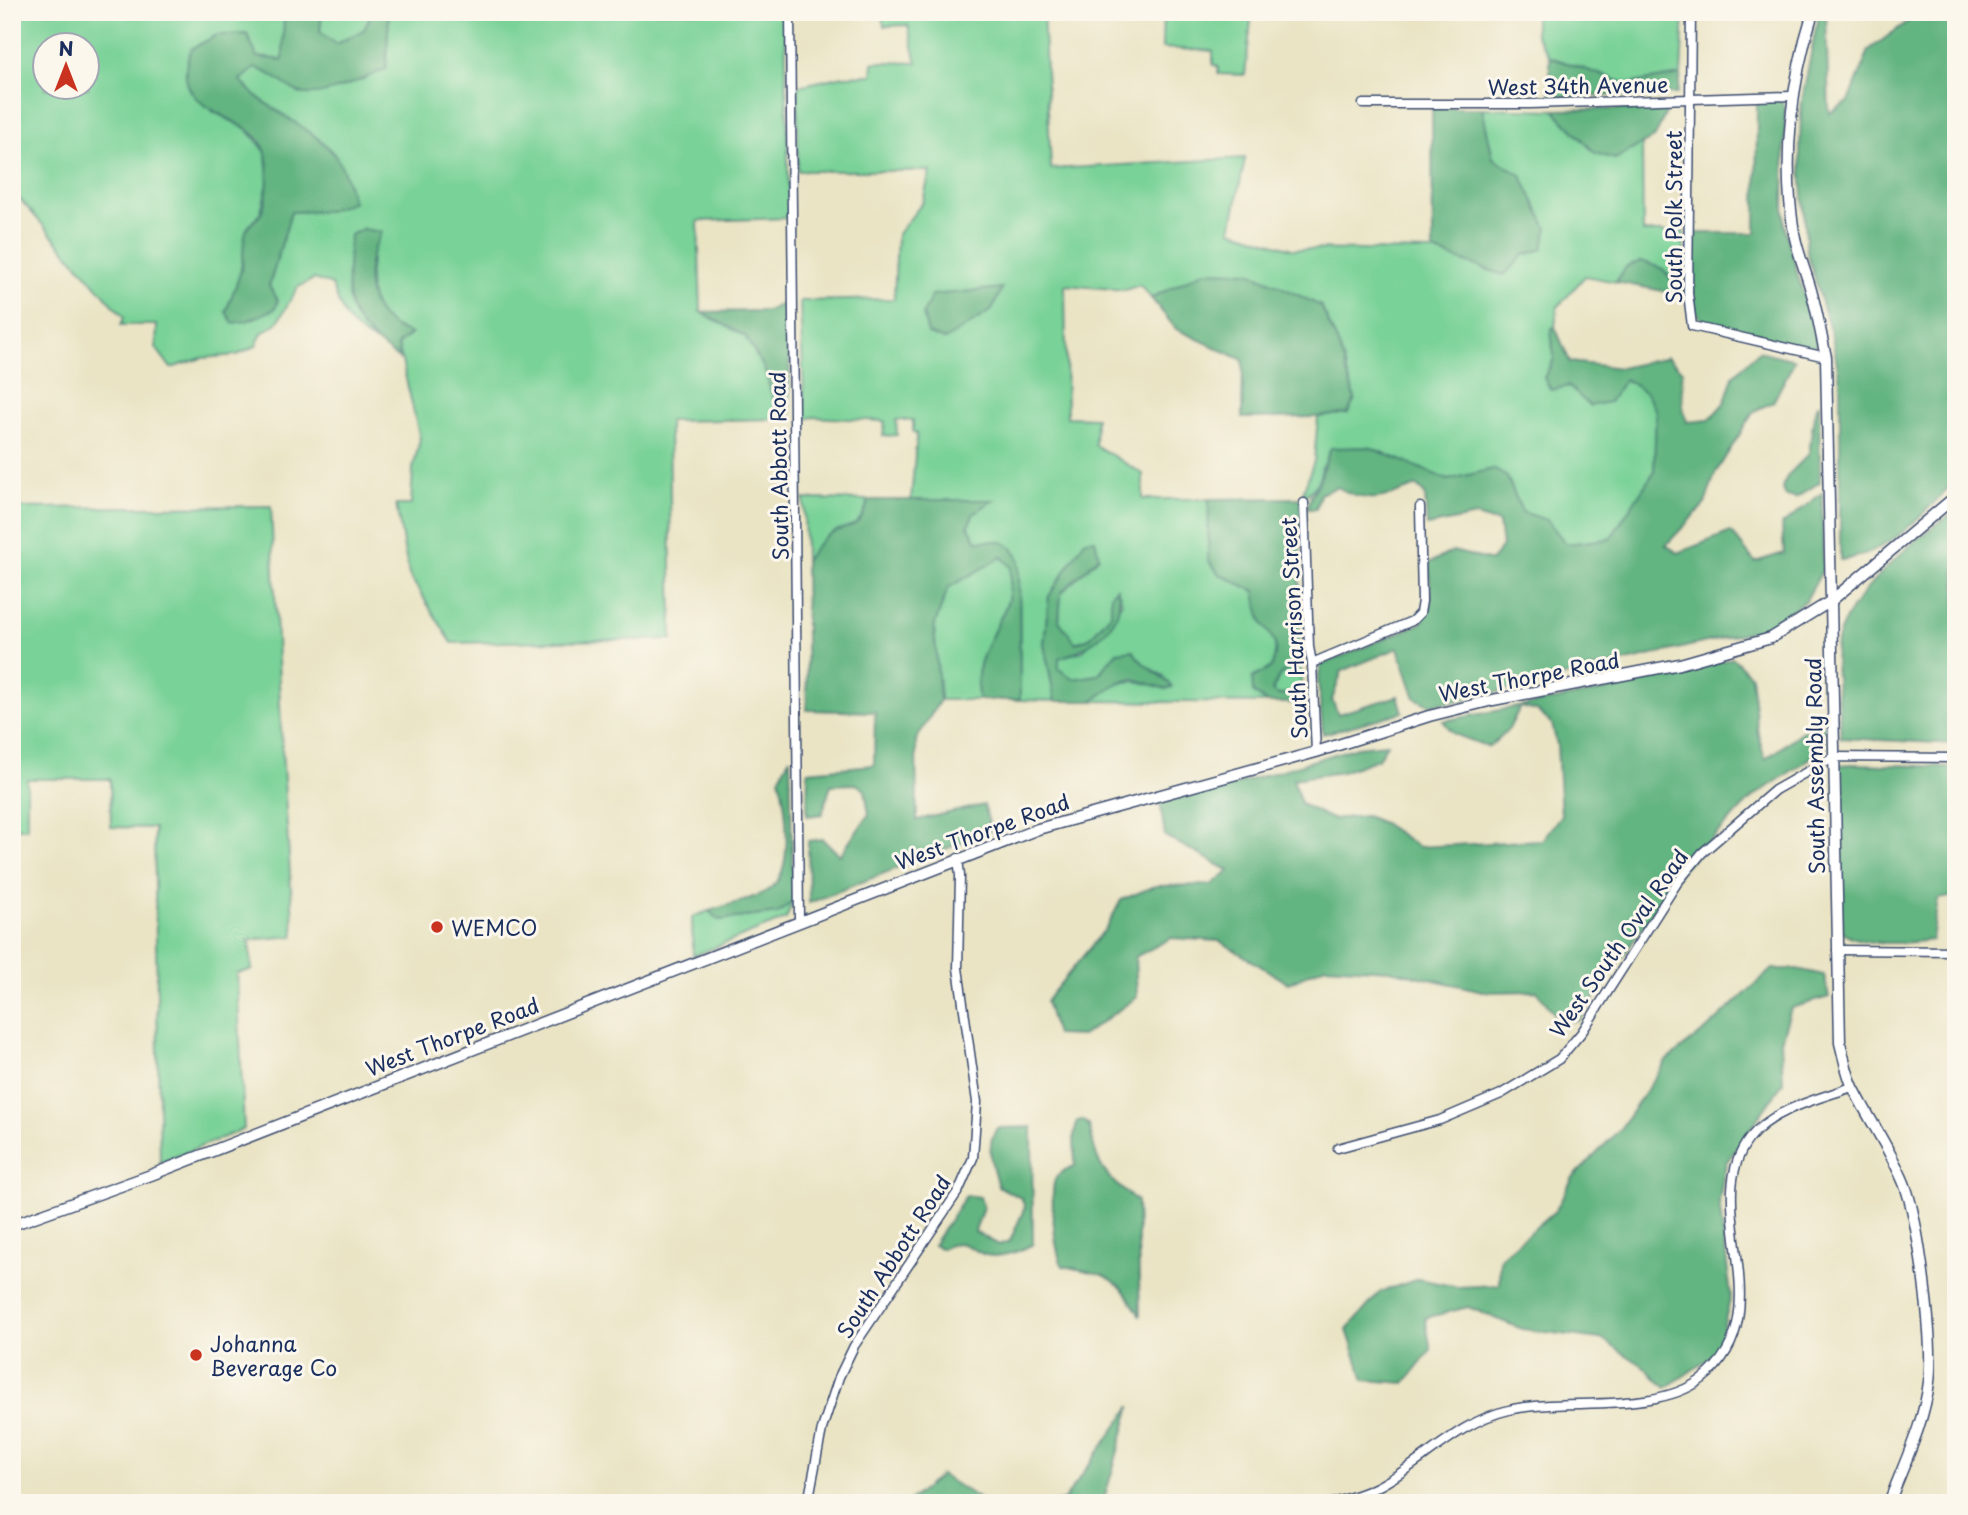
<svg xmlns="http://www.w3.org/2000/svg" width="1968" height="1515" font-family="'Playpen Sans',sans-serif">
	<rect width="100%" height="100%" fill="#fbf7ec"/>
	<filter id="ink" filterUnits="userSpaceOnUse"><feTurbulence type="fractalNoise" baseFrequency=".0143" numOctaves="2"/><feDisplacementMap in="SourceGraphic" scale="14" xChannelSelector="R" yChannelSelector="G"/><feConvolveMatrix kernelMatrix="1 2 1 2 8 2 1 2 1" color-interpolation-filters="sRGB"/></filter>
	<filter id="wash" filterUnits="userSpaceOnUse"><feTurbulence type="fractalNoise" baseFrequency=".00686" numOctaves="4" result="noise"/><feDisplacementMap in="SourceGraphic" scale="28" xChannelSelector="R" yChannelSelector="G"/><feGaussianBlur stdDeviation="1.57" result="paint"/><feColorMatrix in="noise" values="0 0 0 0 0 0 0 0 0 0 0 0 0 0 0 0 0 1.4 0 .05"/><feComposite in="paint" operator="in"/></filter>
	<g filter="url(#wash)">
		<rect width="100%" height="100%" fill="#eae4c5"/>
		<g fill="#79d297" stroke="#4a807a" stroke-width="2" fill-rule="evenodd">
			<path d="M12 12H284L283 60 257 57 212 111 247 129 266 152 268 184 260 214 247 229 241 268 278 300 269 287 291 212 328 211 300 126 258 99 240 81 255 68 268 71 300 94 386 69 389 12H785L789 218 698 221 701 312 745 336 764 368 779 419 669 421 672 639 452 643 409 575 396 505H411L413 469 420 439 398 344 410 334C366 319 365 286 374 245L363 229 352 313 375 342C346 325 343 316 332 285L314 279 298 287 277 323 262 333 256 346 237 355 202 358 171 368 156 348 157 325H121L124 317 12 190ZM46 46H88V88H46Z"/>
			<polygon points="322,12 372,12 364,30 336,44 320,32"/>
			<path d="M881 12H1043L1051 169 1245 158 1231 230 1292 249 1433 251 1504 275 1524 255 1543 249 1521 175 1493 158 1482 108 1554 110 1595 153 1615 159 1642 144 1643 232H1684V295L1663 269 1626 267 1616 282 1585 276 1557 308 1555 327 1551 329 1554 359 1544 378 1609 402 1625 379 1646 393 1656 411 1654 472 1610 539 1566 544 1547 520 1522 512 1507 477 1493 469 1448 480 1369 447 1322 466C1320 480 1315 491 1301 498L1314 461 1318 417 1348 413 1355 399 1339 346 1321 306 1205 271 1151 298 1140 285 1125 290 1065 285 1067 417 1096 418 1095 445 1143 474V499H1209L1208 560 1219 574 1255 591 1263 624 1273 634 1276 652 1272 667 1253 692 1267 703 1092 701C1124 678 1128 677 1166 689L1164 676 1117 652 1098 675 1073 679 1058 669V658L1083 651 1122 602 1117 588 1111 594V614L1090 638 1075 643 1059 621 1061 593 1099 557 1049 596 1044 644 1055 701 1020 700 1019 559 977 541 968 526 974 513 993 500H911L917 433 913 432V420H896L897 435 883 436 885 422 882 421 813 417 805 419 800 301 894 299 897 235 923 202 930 171H798V86L843 76 872 75 873 63 877 62 917 63 908 25 884 26Z"/>
			<polygon points="1163,12 1252,12 1245,75 1218,74 1218,66 1213,65 1213,51 1162,48"/>
			<polygon points="1535,12 1684,12 1681,75 1627,84 1550,57 1535,34"/>
			<path d="M804 499 869 500C857 534 853 521 828 535 819 540 811 553 805 561Z"/>
			<polygon points="271,506 282,749 294,936 249,940 252,970 237,973 244,1129 160,1163 154,828 111,827 110,779 27,779 27,828 12,828 12,508"/>
			<path d="M1002 557 1011 567C1010 579 1011 595 1006 606 993 637 971 664 979 700H940L934 627 948 587Z"/>
			<polygon points="1299,661 1302,691 1278,695 1272,691 1279,676"/>
			<polygon points="793,901 786,919 693,956 692,917 709,911 719,920 778,913"/>
		</g>
		<g fill="#62b480" stroke="#3e726f" stroke-width="2">
			<path d="M284 12H322L320 32 336 44 364 30 372 12H389L386 69C366 77 318 102 298 92 282 85 272 72 255 68L240 80C265 111 319 129 338 160 346 172 349 189 353 202L328 211 291 212 269 286 278 300 275 309 247 321 233 323 226 312C231 297 238 282 242 266 244 255 242 239 247 229 250 223 258 219 261 213 268 197 270 172 266 154 255 109 163 119 191 49L217 35 247 34 257 57 283 60Z"/>
			<path d="M1819 12H1826L1829 113 1849 102 1869 50 1921 12H1956V480C1922 514 1890 555 1840 560V380L1832 337 1807 252 1800 154 1801 105Z"/>
			<polygon points="1550,57 1627,84 1681,75 1677,94 1550,97"/>
			<path d="M1757 101H1782L1785 108 1784 224 1817 344 1811 349 1709 326C1683 312 1692 259 1691 233H1756Z"/>
			<polygon points="1432,108 1482,108 1493,158 1521,175 1547,228 1543,249 1524,255 1504,275 1433,251"/>
			<polygon points="1668,108 1655,137 1615,159 1595,153 1554,110"/>
			<path d="M363 229 382 232C359 271 363 319 411 334L398 344 399 359C339 316 346 303 350 235Z"/>
			<polygon points="1642,261 1663,269 1684,295 1616,282 1626,267"/>
			<polygon points="1205,271 1250,272 1321,306 1339,346 1355,399 1348,413 1317,417 1242,418 1243,360 1176,329 1151,298"/>
			<polygon points="1002,288 992,310 945,340 928,334 923,314 932,295"/>
			<polygon points="789,301 790,419 779,419 764,368 745,336 701,312 767,311"/>
			<path d="M1555 327 1570 362 1621 368 1667 357 1682 370 1683 408 1687 422 1709 420 1725 402 1733 376 1759 351 1795 360 1773 402 1754 411 1715 474 1705 504 1666 545 1678 553 1731 532 1755 562 1784 553 1782 525 1822 493 1823 569 1806 600 1769 627 1473 698 1429 705 1415 698 1398 648 1342 671 1332 700 1338 714 1398 696 1403 712 1323 734 1318 680 1321 665 1422 623 1431 601 1429 563 1453 551 1492 561 1502 546 1499 523 1476 516 1427 526 1425 494 1417 486C1382 498 1371 506 1337 487L1320 494 1316 509H1307C1309 495 1317 489 1321 476 1324 466 1326 458 1331 448L1369 447 1448 480 1493 469 1507 477 1522 512 1547 520 1566 544 1610 539 1654 472 1656 411 1646 393 1625 379 1609 402 1590 406 1568 386 1551 390 1544 378 1554 359 1551 329Z"/>
			<polygon points="1819,403 1820,482 1796,498 1786,496 1782,487 1788,475 1809,454 1814,415"/>
			<path d="M1301 498 1299 661 1279 676 1272 691 1278 695 1302 691 1307 703H1267L1253 692 1252 678 1272 667C1279 642 1276 644 1264 625 1258 617 1257 601 1255 591L1219 574 1208 559 1209 499Z"/>
			<path d="M869 500H994L974 513 968 526 977 541C998 541 1009 538 1019 559L1020 700H979C971 664 993 637 1006 606 1011 595 1010 579 1011 567L1002 557 948 588 934 627 940 700 916 740 917 820 984 805 991 831 809 903 808 841 822 839 840 855 869 814 865 790 856 784 831 785 822 814 807 816 808 771 874 765 875 712 807 710 805 561C811 553 819 540 828 535 853 521 857 534 869 500Z"/>
			<path d="M1956 511V744L1841 738C1840 713 1832 663 1837 641 1847 596 1918 535 1956 511Z"/>
			<path d="M1095 539 1099 557 1061 593 1059 621 1076 643 1090 638 1111 614V594L1117 588C1129 624 1089 649 1059 658V669L1073 679 1098 675 1117 652 1133 650C1142 668 1160 671 1172 687L1166 689 1134 679 1119 682 1092 701H1055L1044 644 1049 596 1085 540Z"/>
			<path d="M1733 658 1751 676 1758 734 1765 759C1785 747 1802 726 1824 722L1825 748 1753 797 1683 868 1579 1021 1559 1020 1537 991 1487 992 1390 970 1325 966 1288 983 1220 941 1171 938 1135 957 1137 997 1082 1036 1056 1035 1046 1001 1107 927 1121 900 1155 886 1211 885 1230 871 1165 836 1160 803 1237 784 1357 747 1387 744 1378 759 1342 772 1293 779 1301 804 1332 819 1366 816 1383 823 1419 847 1542 840 1561 815 1557 745 1552 724 1537 711 1520 707 1509 729 1489 747 1454 734 1443 721 1607 690Z"/>
			<path d="M790 757 793 901 778 913 719 920 709 911C728 904 756 899 771 888 795 870 786 803 779 778Z"/>
			<path d="M1852 764 1956 767V896L1938 899 1932 940C1905 943 1864 948 1841 931L1837 765Z"/>
			<polygon points="1772,969 1797,969 1824,975 1829,997 1791,1008 1781,1041 1783,1083 1726,1163 1719,1201 1731,1296 1717,1353 1666,1388 1642,1365 1601,1339 1522,1329 1468,1307 1425,1318 1431,1350 1405,1383 1364,1380 1347,1330 1380,1292 1418,1279 1458,1287 1499,1285 1500,1258 1556,1210 1572,1179 1620,1129 1667,1060 1707,1029"/>
			<path d="M1082 1120 1089 1125C1098 1169 1102 1174 1137 1201L1140 1317C1118 1275 1109 1275 1063 1266 1054 1252 1051 1201 1054 1183 1056 1173 1066 1169 1075 1166L1074 1135 1077 1121Z"/>
			<path d="M1032 1127 1033 1244C1020 1251 998 1260 983 1254 965 1246 961 1237 942 1249L933 1245 966 1195 980 1197 983 1207 975 1232 999 1245 1010 1241 1025 1207 1021 1198 998 1186C992 1167 985 1145 997 1128Z"/>
			<polygon points="1131,1406 1103,1503 1052,1503 1064,1500"/>
			<polygon points="941,1475 986,1503 907,1503"/>
		</g>
	</g>
	<g filter="url(#ink)">
		<g fill="none" stroke-linecap="round" stroke-linejoin="round">
			<defs>
				<g id="minor">
					<polyline points="790,12 799,920"/>
					<polyline points="1691,12 1688,293 1692,326 1826,357"/>
					<polyline points="1363,104 1530,104 1792,96"/>
					<polyline points="1304,503 1309,647 1312,663 1316,752"/>
					<polyline points="1312,663 1412,621 1420,613 1422,601 1420,507"/>
					<polyline points="1837,950 1956,951"/>
					<polyline points="1338,1148 1440,1120 1501,1094 1559,1059 1582,1032 1677,883 1702,853 1775,790 1833,757 1956,758"/>
					<polyline points="808,1503 822,1429 839,1377 854,1346 959,1190 973,1158 977,1102 958,968 960,876 958,858"/>
					<path d="M1333 1503C1348 1498 1363 1494 1377 1487 1424 1463 1457 1422 1509 1410 1564 1397 1655 1415 1702 1379 1785 1314 1698 1206 1749 1139 1772 1109 1819 1099 1852 1087"/>
				</g>
				<g id="tertiary">
					<path d="M1813 12C1791 82 1782 160 1794 233 1798 255 1807 274 1812 294 1818 315 1821 336 1826 357L1840 1043C1844 1058 1847 1076 1854 1089 1870 1121 1890 1149 1904 1183 1919 1220 1934 1342 1929 1382 1924 1424 1904 1463 1889 1503"/>
					<polyline points="12,1225 151,1175 1038,829 1316,752 1429,716 1493,700 1680,664 1771,638 1831,601 1956,496"/>
				</g>
			</defs>
			<use href="#minor" stroke="#3a4a6d" stroke-width="11"/>
			<use href="#tertiary" stroke="#3a4a6d" stroke-width="13"/>
			<use href="#minor" stroke="#fff" stroke-width="8"/>
			<use href="#tertiary" stroke="#fff" stroke-width="10"/>
		</g>
	</g>
	<g fill="#c8321e" stroke="#fbf7ec" stroke-width="2.5">
		<circle cx="437" cy="927" r="7"/>
		<circle cx="196" cy="1355" r="7"/>
	</g>
	<g text-anchor="middle" dominant-baseline="central" stroke-width="6" stroke-linejoin="round" paint-order="stroke">
		<g font-size="21" fill="#1b2f5e" stroke="#fbf7ec">
			<text transform="translate(1578 85) rotate(-1)">West 34th Avenue</text>
			<text transform="translate(1673 217) rotate(-90)">South Polk Street</text>
			<text transform="translate(778 466) rotate(-91)">South Abbott Road</text>
			<text transform="translate(1293 628) rotate(-93)">South Harrison Street</text>
			<text transform="translate(1529 676) rotate(-11)">West Thorpe Road</text>
			<text transform="translate(1814 766) rotate(-91)">South Assembly Road</text>
			<text transform="translate(982 831) rotate(-20)">West Thorpe Road</text>
			<text transform="translate(1618 943) rotate(-55)">West South Oval Road</text>
			<text transform="translate(452 1036) rotate(-21)">West Thorpe Road</text>
			<text transform="translate(893 1256) rotate(-57)">South Abbott Road</text>
		</g>
		<g font-size="21" fill="#1b2f5e" stroke="#fbf7ec" text-anchor="start">
			<text x="451" y="927">WEMCO</text>
			<text x="210" y="1343">Johanna<tspan x="210" dy="24">Beverage Co</tspan></text>
		</g>
	</g>
	<rect width="1968" height="1515" fill="none" stroke="#fbf7ec" stroke-width="42"/>
	<g transform="translate(66 66)"><circle r="33" fill="#fbf7ec" stroke="#a1a7b3" stroke-width="2"/>
	<path d="M0-5L12 26L0 18L-12 26Z" fill="#c8321e"/>
	<text y="-10" font-size="19" font-weight="bold" text-anchor="middle" fill="#1b2f5e">N</text>
	</g>
</svg>
